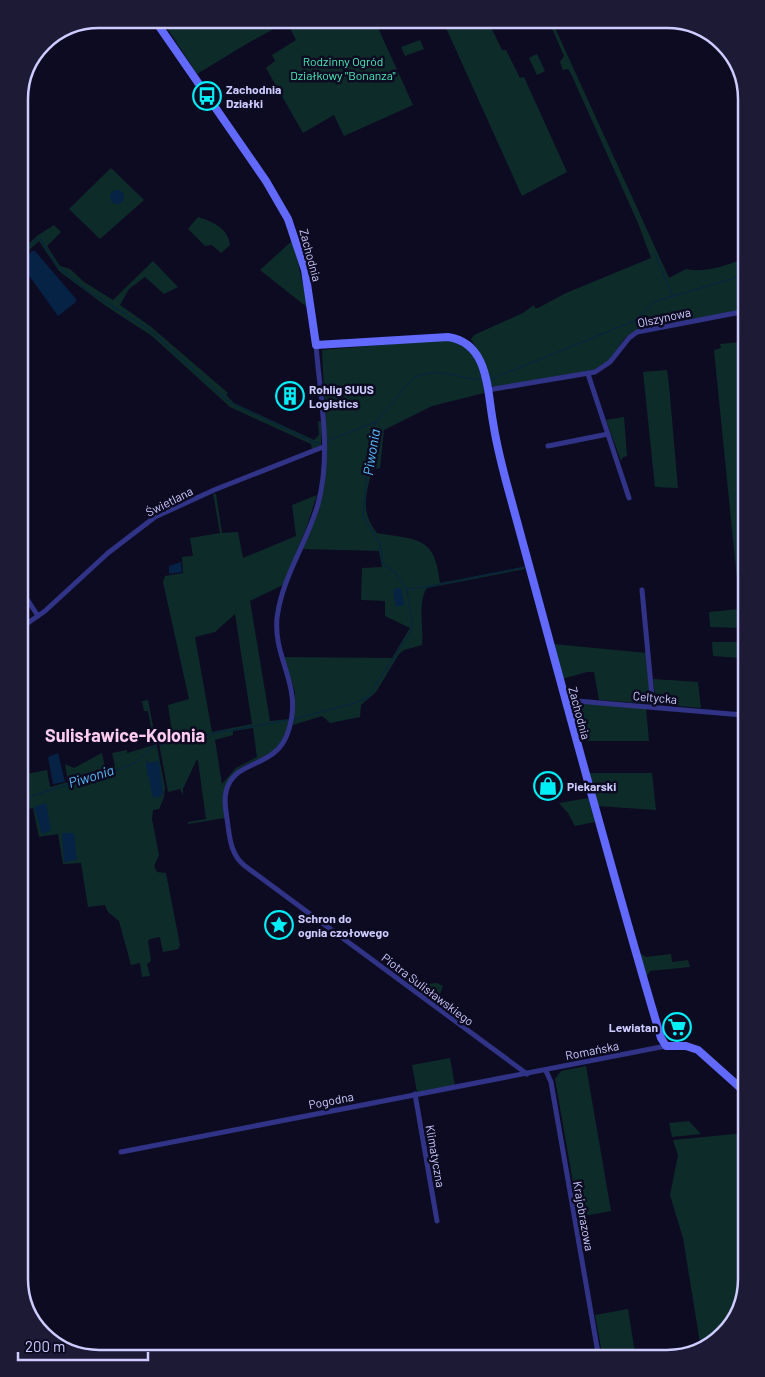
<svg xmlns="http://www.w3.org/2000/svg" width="765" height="1377" font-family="Barlow,sans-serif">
	<rect width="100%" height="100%" fill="#0d0b22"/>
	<g fill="#0d2c29" fill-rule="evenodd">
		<polygon points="161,19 292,19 248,43 197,74"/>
		<polygon points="301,19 374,19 413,105 344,136 334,115 303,133 266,68 275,61 272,55 296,40 289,26"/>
		<polygon points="442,19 487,19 502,50 506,50 520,78 524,77 567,172 522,196"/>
		<path d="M548 19H551L669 278 686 269C704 273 724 266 741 260V310L638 329 625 338 609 360 594 370 494 387 490 385 484 361 471 339 474 335 523 313 534 305 535 308H538L566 293 651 258 638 223 572 76 568 69 563 70 560 62 564 56Z"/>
		<polygon points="420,40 424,49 405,56 401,47"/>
		<polygon points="537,54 545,71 537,75 529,58"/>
		<polygon points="111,168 144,200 100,239 69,209"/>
		<path d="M198 217C213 222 228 228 230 245L221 253 212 245 205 246 188 229Z"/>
		<polygon points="54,225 61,232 47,246 60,266 70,269 84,282 113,300 153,261 178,287 164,294 145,277 129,289 120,305 150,326 228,393 226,395 234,403 314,440 319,435 318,421 322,422 321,445 312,449 311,444 302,440 230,407 152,336 106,306 59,271 39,241 20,258 20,252 37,236"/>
		<polygon points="293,240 308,308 260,270"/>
		<path d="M442 340C475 341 481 365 484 393L432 406 384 430 380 468 372 470C366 494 360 512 377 533 418 540 435 536 440 583L523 567 525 569 427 588C417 603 424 628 422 645L404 650 399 654 376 692 361 705 360 717 330 723 322 716 293 725 295 692 284 657 392 658 410 628 385 616V601L361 600 362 568 382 567 379 551 302 549 317 515 326 431 322 350Z"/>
		<polygon points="741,342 743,658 740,658 713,656 712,642 739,642 739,628 710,627 709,612 740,609 714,350 721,348 720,344"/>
		<polygon points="667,370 669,385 678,488 655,487 643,372"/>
		<polygon points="624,417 627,456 623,457 621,461 606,420"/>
		<path d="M213 493 216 494 222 533 238 532 243 558 296 536 292 505 317 495 307 526 283 585 250 601 270 721 289 719C285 766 246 752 229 780 224 789 226 808 225 818L188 824V822L206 819 198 761 197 759 183 789V795L180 789 168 792 159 743 173 739 168 705 189 699 163 582 165 576 183 573 182 557 193 556 190 538 220 533ZM235 614 252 724 212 732 195 637 215 632ZM253 728 257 757 236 768 222 784 215 740 233 735V731Z"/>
		<polygon points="553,644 647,653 651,704 599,700 594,672 587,672 562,679"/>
		<polygon points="653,679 698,682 701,708 667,705 664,702 656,704"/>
		<polygon points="148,700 165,788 164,797 159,809 153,810 152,819 159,855 154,866 157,872 166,873 180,945 178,949 163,952 160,937 150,939 148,941 151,961 147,964 150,976 142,977 140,963 131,965 119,921 108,912 105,905 88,907 81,863 63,864 58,834 39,837 33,808 22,810 22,775 47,770 50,787 68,782 65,764 74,768 102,753 105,768 115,766 112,753 127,750 127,753 154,745 148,711 144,711 142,701"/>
		<polygon points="572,702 646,708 649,741 579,741 569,705"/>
		<polygon points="589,773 652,773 656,810 597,806"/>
		<polygon points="588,798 595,822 575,826 568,813 559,803"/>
		<polygon points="638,952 646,957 671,954 672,962 688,960 690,967 650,971 646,977"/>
		<polygon points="437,983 443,986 440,994 425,997 409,985"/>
		<polygon points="450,1058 455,1086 417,1092 412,1065"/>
		<polygon points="586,1066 611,1211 579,1217 555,1079 561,1071"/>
		<polygon points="689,1121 701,1134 672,1137 669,1123"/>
		<polygon points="745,1133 746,1283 733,1323 701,1349 683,1238 670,1195 678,1155 673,1140"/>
		<polygon points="628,1309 635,1353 602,1353 595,1315"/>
	</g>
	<g fill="#062245">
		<circle cx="117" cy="197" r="7"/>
		<polygon points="32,251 35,251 76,299 76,302 58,316 25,270 25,258"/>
		<polygon points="181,562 182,572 169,574 169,566"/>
		<polygon points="396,588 401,588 404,605 396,607 393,591"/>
		<polygon points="58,753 65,782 53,784 48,757"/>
		<polygon points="146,760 149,763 158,761 159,763 163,793 160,797 153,798 146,766"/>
		<polygon points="46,803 51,830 42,834 34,807"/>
		<polygon points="62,833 74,833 77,860 64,862"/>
	</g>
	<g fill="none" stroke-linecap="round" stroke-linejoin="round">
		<g stroke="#062245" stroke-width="1">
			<polyline points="655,254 673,297"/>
			<polyline points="20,255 37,239 41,239 56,265 87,290 150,330 228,401 313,442 320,443"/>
			<polyline points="489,380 634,321 654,302 741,276"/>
			<polyline points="327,441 376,422"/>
			<polyline points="406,589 426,587 525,567"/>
			<path d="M294 719 355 703 368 697 411 631 412 622 407 591 395 572 383 564 380 544 363 516 366 481 376 422 412 379C436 365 459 379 483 380"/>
			<polyline points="160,745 187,738 289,720"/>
			<path d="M22 801C57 784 97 780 132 764 142 760 144 750 156 746"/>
		</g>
		<g stroke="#303386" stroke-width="5">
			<path d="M316 345C320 397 332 452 318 504 307 543 282 577 277 618 273 660 304 686 288 732 276 770 233 758 226 792 223 803 227 815 228 826 230 841 232 856 245 866L527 1074"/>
			<polyline points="588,374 629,498"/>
			<polyline points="488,390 595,372 610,362 629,338 637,332 741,312"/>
			<polyline points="548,446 608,434"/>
			<polyline points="21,590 38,616"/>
			<polyline points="642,590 653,707"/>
			<polyline points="22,627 45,611 108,553 155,517 214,490 323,447"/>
			<polyline points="565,700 743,715"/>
			<polyline points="546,1071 551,1082 598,1353"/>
			<polyline points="415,1094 437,1221"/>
			<polyline points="121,1152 666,1046"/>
		</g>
		<path stroke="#6269ff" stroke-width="8" d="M154 19 266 181 288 219 305 270 316 345 448 337C489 343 487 390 493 422 496 442 501 462 506 481 557 667 606 854 661 1038L666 1046H686L698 1050 745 1092"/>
	</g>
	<defs>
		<symbol id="bus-ring" viewBox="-11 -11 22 22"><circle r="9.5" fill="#0d0b22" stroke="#00eff6" stroke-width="1.5"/><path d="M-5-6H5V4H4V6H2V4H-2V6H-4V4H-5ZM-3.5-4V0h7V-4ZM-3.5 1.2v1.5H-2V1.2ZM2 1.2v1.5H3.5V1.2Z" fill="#00eff6"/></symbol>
		<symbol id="building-ring" viewBox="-11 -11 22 22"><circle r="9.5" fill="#0d0b22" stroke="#00eff6" stroke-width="1.5"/><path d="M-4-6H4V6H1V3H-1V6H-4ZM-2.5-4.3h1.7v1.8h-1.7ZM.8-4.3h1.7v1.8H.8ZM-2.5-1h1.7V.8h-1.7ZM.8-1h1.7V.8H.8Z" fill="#00eff6"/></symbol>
		<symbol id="shop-ring" viewBox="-11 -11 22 22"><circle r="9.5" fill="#0d0b22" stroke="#00eff6" stroke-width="1.5"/><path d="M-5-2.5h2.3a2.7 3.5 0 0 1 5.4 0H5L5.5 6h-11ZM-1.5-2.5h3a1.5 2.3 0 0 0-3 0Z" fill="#00eff6"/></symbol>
		<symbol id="sight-ring" viewBox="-11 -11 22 22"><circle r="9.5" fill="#0d0b22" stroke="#00eff6" stroke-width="1.5"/><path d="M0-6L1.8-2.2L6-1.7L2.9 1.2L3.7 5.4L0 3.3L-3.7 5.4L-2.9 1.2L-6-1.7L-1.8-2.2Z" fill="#00eff6"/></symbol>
		<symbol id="supermarket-ring" viewBox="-11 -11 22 22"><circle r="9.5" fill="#0d0b22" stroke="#00eff6" stroke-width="1.5"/><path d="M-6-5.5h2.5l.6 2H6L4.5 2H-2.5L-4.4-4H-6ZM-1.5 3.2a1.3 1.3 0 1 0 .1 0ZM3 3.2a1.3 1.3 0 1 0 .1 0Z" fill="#00eff6"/></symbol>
	</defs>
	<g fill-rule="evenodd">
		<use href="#bus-ring" x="191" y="80" width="32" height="32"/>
		<use href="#building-ring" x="274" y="380" width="32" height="32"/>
		<use href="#shop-ring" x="532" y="770" width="32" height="32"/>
		<use href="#sight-ring" x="263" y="909" width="32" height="32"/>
		<use href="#supermarket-ring" x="661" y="1011" width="32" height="32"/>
	</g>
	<g text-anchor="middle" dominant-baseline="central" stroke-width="5" stroke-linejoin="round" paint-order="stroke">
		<g font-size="12" fill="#4becb8" stroke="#0d0b22">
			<text x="343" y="61">Rodzinny Ogród<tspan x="343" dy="14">Działkowy "Bonanza"</tspan></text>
		</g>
		<g font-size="12" font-weight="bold" fill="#cecbff" stroke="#0d0b22" text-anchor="start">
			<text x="226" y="89">Zachodnia<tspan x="226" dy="14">Działki</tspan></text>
			<text x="309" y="389">Rohlig SUUS<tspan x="309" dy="14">Logistics</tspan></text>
			<text x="567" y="786">Piekarski</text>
			<text x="298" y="918">Schron do<tspan x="298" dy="14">ognia czołowego</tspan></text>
			<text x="658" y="1027" text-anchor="end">Lewiatan</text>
		</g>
		<g font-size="12" fill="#cecbff" stroke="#0d0b22">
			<text transform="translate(311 255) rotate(75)">Zachodnia</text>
			<text transform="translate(664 317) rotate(-12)">Olszynowa</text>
			<text transform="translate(169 501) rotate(-27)">Świetlana</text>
			<text transform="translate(655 697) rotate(5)">Celtycka</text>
			<text transform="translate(580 713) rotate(75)">Zachodnia</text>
			<text transform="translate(428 989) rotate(37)">Piotra Sulisławskiego</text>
			<text transform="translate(592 1050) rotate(-11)">Romańska</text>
			<text transform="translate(331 1100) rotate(-11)">Pogodna</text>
			<text transform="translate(436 1156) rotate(80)">Klimatyczna</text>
			<text transform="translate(584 1216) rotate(80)">Krajobrazowa</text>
		</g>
		<g font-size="14" font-style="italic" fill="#59beff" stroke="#0d0b22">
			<text transform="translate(371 452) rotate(-81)">Piwonia</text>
			<text transform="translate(91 776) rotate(-17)">Piwonia</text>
		</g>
		<g font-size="18" font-weight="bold" fill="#ffcdf0" stroke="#0d0b22">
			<text x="125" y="735">Sulisławice-Kolonia</text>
		</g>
	</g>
	<path d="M0 0H765V1377H0ZM99 28H667A71 71 0 0 1 738 99V1279A71 71 0 0 1 667 1350H99A71 71 0 0 1 28 1279V99A71 71 0 0 1 99 28Z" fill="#1c1a34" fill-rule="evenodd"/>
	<path fill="none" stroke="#cecbff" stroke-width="2.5" d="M99 28H667A71 71 0 0 1 738 99V1279A71 71 0 0 1 667 1350H99A71 71 0 0 1 28 1279V99A71 71 0 0 1 99 28Z"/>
	<path d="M18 1352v8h130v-8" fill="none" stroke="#cecbff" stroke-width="2.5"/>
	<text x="25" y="1352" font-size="15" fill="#cecbff" stroke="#0d0b22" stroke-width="4" paint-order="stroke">200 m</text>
</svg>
